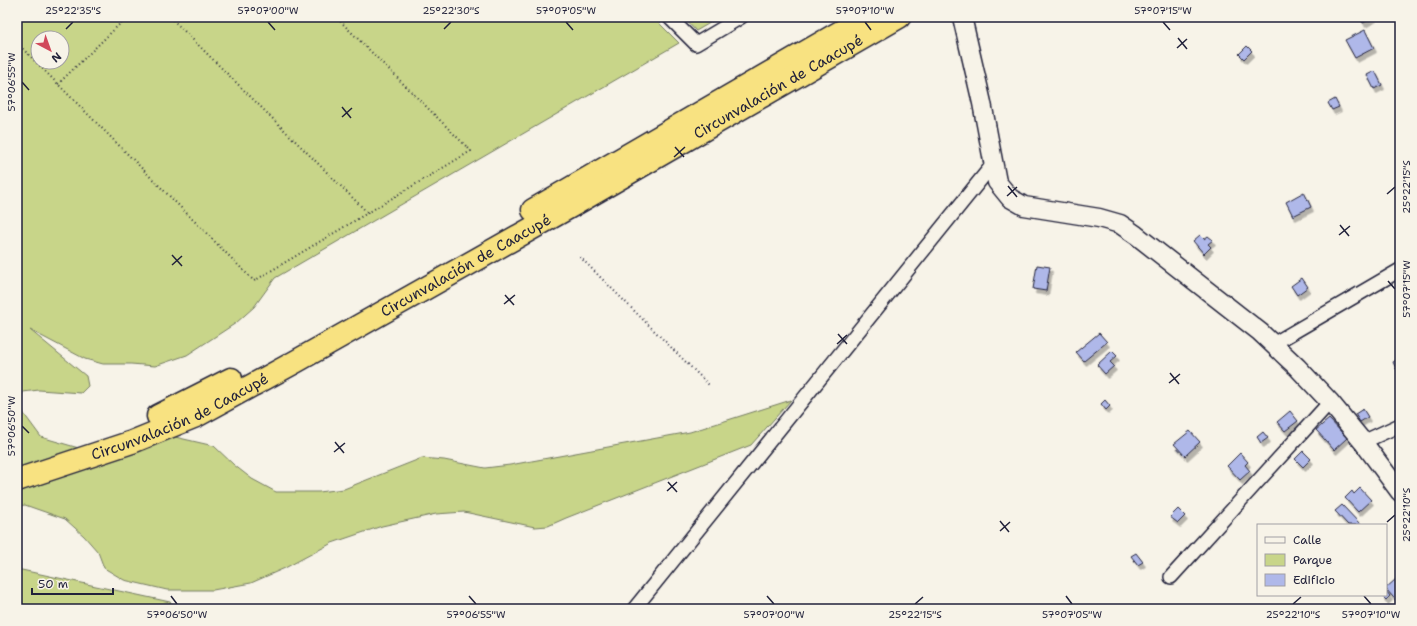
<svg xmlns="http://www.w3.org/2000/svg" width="1417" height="626" font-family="'Shantell Sans',sans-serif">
	<defs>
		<filter id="shadow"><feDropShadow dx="2.5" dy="4.5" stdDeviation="0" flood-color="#0004"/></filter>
	</defs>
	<rect width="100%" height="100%" fill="#f7f3e8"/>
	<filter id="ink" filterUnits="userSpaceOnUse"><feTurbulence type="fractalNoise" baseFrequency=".025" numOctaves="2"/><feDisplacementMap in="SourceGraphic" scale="8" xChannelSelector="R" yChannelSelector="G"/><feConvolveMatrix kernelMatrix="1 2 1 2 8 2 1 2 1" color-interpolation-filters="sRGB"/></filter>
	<g filter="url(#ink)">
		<g fill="#c8d589" stroke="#757c62" fill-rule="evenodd">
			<path d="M17 17H653L679 43 275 278 254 307 236 323 187 355 155 366 131 364H103L85 359 30 330 86 376 88 386 81 393 39 390 23 392 19 400 24 414 41 437 82 449 149 431 214 446 234 465 252 479 276 492H319L344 489 422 458 444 460 485 468 510 465 690 432 791 400 751 445 566 518 548 526 535 527 464 512 436 514 382 526 332 543 285 568 251 583 213 590H167L124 580 104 568 98 552 84 536 65 519 25 505 17 506ZM38 38H62V62H38Z"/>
			<polygon points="683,17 720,17 696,31"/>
			<polygon points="17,569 170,602 176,609 17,609"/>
		</g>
		<g fill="#afb8e9" stroke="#22223b" filter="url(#shadow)">
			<polygon points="1360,17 1374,17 1363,23"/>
			<polygon points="1365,30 1374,48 1355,58 1345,40"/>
			<polygon points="1247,46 1252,51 1244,59 1239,54"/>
			<polygon points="1375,71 1382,85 1374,89 1367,75"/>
			<polygon points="1335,99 1339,107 1332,110 1328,103"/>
			<polygon points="1304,192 1311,207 1293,216 1286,202"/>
			<polygon points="1200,235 1204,239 1208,236 1213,240 1208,244 1211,247 1204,254 1193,241"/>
			<polygon points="1037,265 1050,267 1046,291 1033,289"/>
			<polygon points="1302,278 1308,287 1297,295 1291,286"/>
			<polygon points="1099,333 1107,342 1084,361 1076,352"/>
			<polygon points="1112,351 1117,356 1110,362 1114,366 1105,374 1097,365"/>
			<polygon points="1400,358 1400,367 1396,369 1393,362"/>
			<polygon points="1105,400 1110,406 1106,410 1101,404"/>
			<polygon points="1363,409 1368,417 1360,422 1355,414"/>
			<polygon points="1290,411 1298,421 1285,431 1277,422"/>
			<polygon points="1329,419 1347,438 1334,450 1316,430"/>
			<polygon points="1190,431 1200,442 1185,456 1174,444"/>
			<polygon points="1263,432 1268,438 1261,443 1257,437"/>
			<polygon points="1303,451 1311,459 1303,467 1295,459"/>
			<polygon points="1240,453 1248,462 1245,465 1250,471 1240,480 1227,466"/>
			<polygon points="1360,488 1371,500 1358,512 1345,498 1352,491 1354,494"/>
			<polygon points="1342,505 1361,525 1348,525 1335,511"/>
			<polygon points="1178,509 1185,516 1178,523 1170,517"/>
			<polygon points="1136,553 1143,562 1138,565 1131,556"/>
			<polygon points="1396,579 1400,583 1400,605 1386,589 1386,588"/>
			<polygon points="1387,592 1390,596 1386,600 1382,596 1386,595"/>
		</g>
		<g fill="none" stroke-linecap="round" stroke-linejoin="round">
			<defs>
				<g id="street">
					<polyline points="669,17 696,44 741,17"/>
					<polyline points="1273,344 1400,270"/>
					<polyline points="1363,442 1400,425"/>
					<polyline points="1171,577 1330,402"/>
					<polyline points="634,609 994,163"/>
				</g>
				<polyline id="secondary" points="962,17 982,103 997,182 1010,198 1024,206 1099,218 1120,224 1136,235 1260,332 1297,367 1330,402 1363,442 1400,492"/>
				<g id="highway">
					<polyline points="533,210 866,17"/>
					<polyline points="158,416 231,379"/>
					<path id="s1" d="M17 480 132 442 196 416 295 362 575 204 899 17"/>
				</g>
			</defs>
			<use href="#street" stroke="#22223b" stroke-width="16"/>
			<use href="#secondary" stroke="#22223b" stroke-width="21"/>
			<use href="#highway" stroke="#22223b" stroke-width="25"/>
			<g stroke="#22223b" stroke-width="2" stroke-dasharray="1 3" stroke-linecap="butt">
				<polyline points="170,17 368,213"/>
				<polyline points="17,43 254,281 471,151 336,17"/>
				<polyline points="58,84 127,17"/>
				<polyline points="580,257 710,386"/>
			</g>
			<use href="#street" stroke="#f7f3e8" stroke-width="13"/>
			<use href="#secondary" stroke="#f7f3e8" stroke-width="18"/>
			<use href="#highway" stroke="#f8e281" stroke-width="22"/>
		</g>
	</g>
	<path fill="none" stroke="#22223b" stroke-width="1.5" d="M268 22 275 30M566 22 573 30M865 22 871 30M1163 22 1170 30M66 29 73 22M444 29 451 22M1178 38 1187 49M1177 48 1187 39M22 82 29 90M342 107 351 118M342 117 352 108M675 147 684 157M674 157 685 147M1008 186 1017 197M1387 194 1395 187M1007 196 1017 187M1340 225 1349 236M1339 235 1350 226M172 255 182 266M172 265 182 256M1388 281 1395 289M505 295 514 305M504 304 515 295M838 334 847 344M837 344 847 335M1170 373 1179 384M1169 383 1180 374M22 426 29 433M335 442 344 453M334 452 345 443M668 482 677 492M667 491 677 482M1000 521 1009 532M1387 522 1395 515M1000 531 1010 522M171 596 177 604M469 596 476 604M767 596 774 604M1066 596 1072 604M1364 596 1371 604M915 604 923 597M1293 604 1301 597"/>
	<g text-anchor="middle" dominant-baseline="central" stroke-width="3" stroke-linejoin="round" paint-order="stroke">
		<g font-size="15" fill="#22223b" stroke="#f7f3e8">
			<text stroke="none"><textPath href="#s1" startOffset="859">Circunvalación de Caacupé</textPath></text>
			<text stroke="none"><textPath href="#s1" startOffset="499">Circunvalación de Caacupé</textPath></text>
			<text stroke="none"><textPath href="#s1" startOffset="175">Circunvalación de Caacupé</textPath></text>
		</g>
	</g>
	<rect width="1417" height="626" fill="none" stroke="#f7f3e8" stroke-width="44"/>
	<rect x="1257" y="524" width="130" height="72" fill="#f7f3e8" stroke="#a29fa3"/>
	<rect x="1265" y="537" width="20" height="6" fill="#f7f3e8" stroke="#a29fa3"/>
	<text x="1293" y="544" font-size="12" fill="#22223b">Calle</text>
	<rect x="1265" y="554" width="20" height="12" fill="#c8d589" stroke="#a29fa3"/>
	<text x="1293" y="564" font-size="12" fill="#22223b">Parque</text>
	<rect x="1265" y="574" width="20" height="12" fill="#afb8e9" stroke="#a29fa3"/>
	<text x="1293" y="584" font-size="12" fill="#22223b">Edificio</text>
	<g transform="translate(50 50) rotate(139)"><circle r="19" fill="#f7f3e8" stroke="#a29fa3"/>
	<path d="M0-3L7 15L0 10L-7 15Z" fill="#d1495b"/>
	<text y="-6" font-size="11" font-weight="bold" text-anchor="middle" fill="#22223b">N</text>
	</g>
	<path d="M32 588v6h81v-6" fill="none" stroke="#22223b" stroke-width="2"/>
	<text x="38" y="588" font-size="12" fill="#22223b" stroke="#f7f3e8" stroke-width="3" paint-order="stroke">50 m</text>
	<rect x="22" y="22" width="1373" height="582" fill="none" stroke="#22223b" stroke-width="1.5"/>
	<g font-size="10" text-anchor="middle" fill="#22223b">
		<text x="73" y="14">25°22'35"S</text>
		<text x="268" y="14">57°07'00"W</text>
		<text x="451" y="14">25°22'30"S</text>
		<text x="566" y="14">57°07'05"W</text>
		<text x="865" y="14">57°07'10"W</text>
		<text x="1163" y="14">57°07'15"W</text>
		<text transform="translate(11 82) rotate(-90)" y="4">57°06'55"W</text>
		<text transform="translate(1406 187) rotate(-90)" y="4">25°22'15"S</text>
		<text transform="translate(1406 289) rotate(-90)" y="4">57°07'15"W</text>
		<text transform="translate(11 426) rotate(-90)" y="4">57°06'50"W</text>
		<text transform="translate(1406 515) rotate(-90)" y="4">25°22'10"S</text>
		<text x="177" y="618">57°06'50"W</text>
		<text x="476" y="618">57°06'55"W</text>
		<text x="774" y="618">57°07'00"W</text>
		<text x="915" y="618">25°22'15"S</text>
		<text x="1072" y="618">57°07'05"W</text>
		<text x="1293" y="618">25°22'10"S</text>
		<text x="1371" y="618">57°07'10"W</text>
	</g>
</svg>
